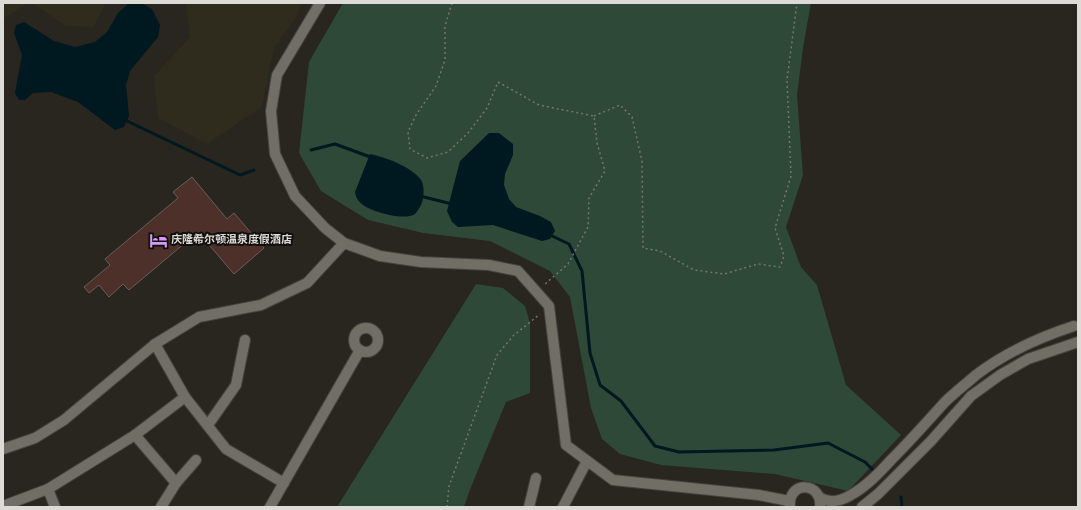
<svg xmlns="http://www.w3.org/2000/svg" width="1081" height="510" font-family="Overpass,'Noto Sans SC',sans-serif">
	<rect width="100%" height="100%" fill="#28261f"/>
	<g fill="#2f2c1e">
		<polygon points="3,3 27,3 3,19"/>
		<polygon points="32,3 106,3 93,27 66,26"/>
		<polygon points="184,3 301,3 297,16 274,48 262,107 207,144 158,118 154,76 190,37 186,4"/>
	</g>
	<g fill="#2e4937">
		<polygon points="343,3 811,3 803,48 797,95 803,175 786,227 801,267 817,285 846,385 901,435 848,491 775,474 661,465 620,454 602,439 591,408 570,297 550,271 490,241 423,233 368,220 321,191 299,153 309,62"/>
		<polygon points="476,284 503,288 525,306 530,323 530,393 506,402 469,492 464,507 337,507"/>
	</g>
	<g fill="#00181f">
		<polygon points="141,3 152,9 160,25 158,37 130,71 126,85 129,116 124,127 115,130 78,102 51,92 33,93 25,100 19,100 15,93 22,55 14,33 16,25 24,22 54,41 75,47 95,42 107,32 118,13 128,4"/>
		<polygon points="489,133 499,133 513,144 513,155 505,174 504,185 509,199 516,207 540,216 551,222 555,231 550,239 542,241 493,225 458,227 452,222 447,211 460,161"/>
		<path d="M370 154C385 157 412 167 421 180 424 185 424 192 423 198 423 202 418 211 415 214 404 221 373 212 363 205 358 201 356 198 355 192Z"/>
	</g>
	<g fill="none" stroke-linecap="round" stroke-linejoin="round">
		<g stroke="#00181f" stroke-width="3">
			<polyline points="125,120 240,175 254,170"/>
			<polyline points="311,150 335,144 373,158"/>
			<polyline points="420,196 452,204"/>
			<polyline points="548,234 569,244 582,271 590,353 600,385 621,401 655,446 679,452 774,450 828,443 865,462 872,469"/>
			<polyline points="901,497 902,507"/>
		</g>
	</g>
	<polygon fill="#4e302a" stroke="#685e5c" points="192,177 227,219 234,213 264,248 234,274 198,232 129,290 123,284 109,297 99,285 89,293 84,287 110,265 105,259 178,198 173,192"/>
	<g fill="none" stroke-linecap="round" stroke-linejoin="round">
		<defs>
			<g id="minor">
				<polyline points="320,3 277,75 271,111 275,154 295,196 325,228 344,243 380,256 421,262 489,265 518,271 549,306 566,445 613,480 759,495 789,501"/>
				<circle cx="366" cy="340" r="12"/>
				<polyline points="155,344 185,397 226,449 284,483"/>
				<polyline points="208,425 236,385 245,340"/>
				<polyline points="135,435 176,483"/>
				<polyline points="3,449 35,438 64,420 155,344 199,317 261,305 307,283 344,243"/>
				<polyline points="48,489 55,507"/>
				<path d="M819 497C829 504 841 501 851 495 867 486 880 472 892 459 910 441 927 422 944 403 954 393 966 384 976 375 1005 353 1040 337 1074 326"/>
				<polyline points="3,506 48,489 135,435 185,397"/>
				<path d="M790 506C788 480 823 482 820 507"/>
				<polyline points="161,507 176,483 196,460"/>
				<polyline points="270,507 360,350"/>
				<polyline points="529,507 536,478"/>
				<polyline points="563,507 587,461"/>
				<polyline points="862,507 878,494 931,441 971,396 1000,375 1028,359 1078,342"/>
			</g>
		</defs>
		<use href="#minor" stroke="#46443e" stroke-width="12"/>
		<g stroke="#77766f" stroke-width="1.5" stroke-dasharray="2 3" stroke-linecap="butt">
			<polyline points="452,3 445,26 445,60 436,86 416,115 408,132 410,149 427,158 448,152 468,133 487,108 498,82 539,105 594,116 597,143 605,171 589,198 588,227 568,264 544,285"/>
			<polyline points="594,116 620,105 632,117 642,161 643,248 660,251 694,270 724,274 758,264 780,267 784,256 775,228 791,176 787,80 797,3"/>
			<polyline points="447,507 449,486 497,355 513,336 540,314"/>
		</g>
		<use href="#minor" stroke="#706e65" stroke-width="10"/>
	</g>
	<defs>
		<symbol id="hotel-bare" viewBox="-9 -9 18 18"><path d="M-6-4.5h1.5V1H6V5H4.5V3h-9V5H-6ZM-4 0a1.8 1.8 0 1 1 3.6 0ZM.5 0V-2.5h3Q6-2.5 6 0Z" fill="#d69bfa" stroke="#100f0c" stroke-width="2.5" paint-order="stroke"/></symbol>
	</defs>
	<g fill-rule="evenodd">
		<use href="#hotel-bare" x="146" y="228" width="25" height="25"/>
	</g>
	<g text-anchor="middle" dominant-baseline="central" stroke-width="4" stroke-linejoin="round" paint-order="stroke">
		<g font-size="11" font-weight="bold" fill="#dcdbd6" stroke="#100f0c" text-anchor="start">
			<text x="171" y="240">庆隆·希尔顿温泉度假酒店</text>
		</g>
	</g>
	<rect width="1081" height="510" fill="none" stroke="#dcdbd6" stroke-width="8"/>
</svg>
